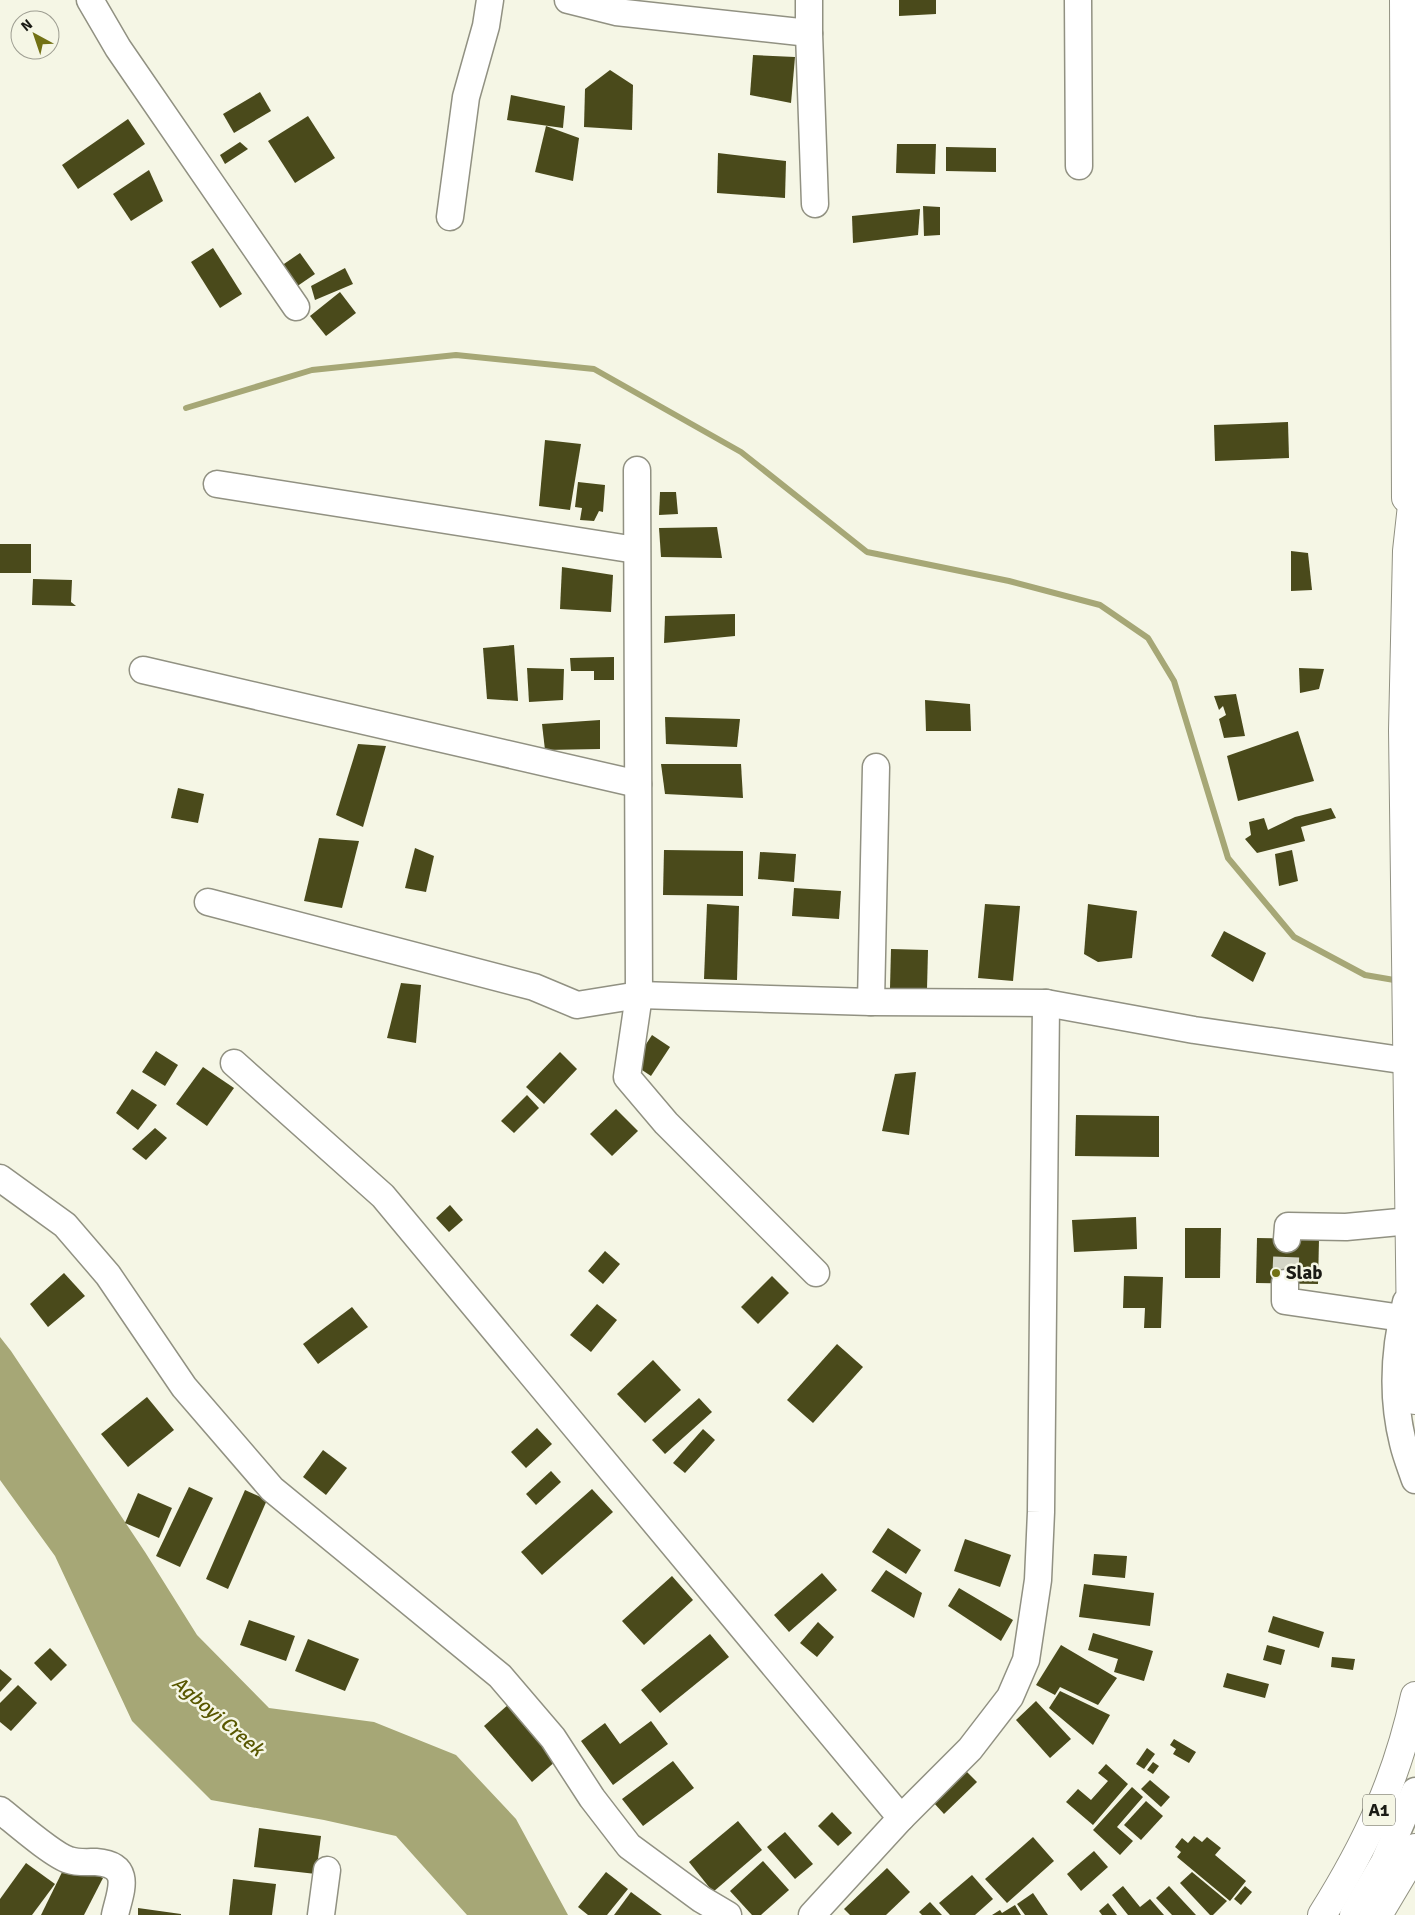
<svg xmlns="http://www.w3.org/2000/svg" width="1415" height="1915" font-family="Signika,sans-serif">
	<rect width="100%" height="100%" fill="#f5f6e5"/>
	<polygon fill="#a6a776" points="0,1337 11,1351 145,1552 197,1635 269,1708 374,1722 456,1755 516,1819 568,1915 467,1915 396,1836 324,1820 211,1800 132,1721 55,1556 0,1480"/>
	<g fill="none" stroke-linecap="round" stroke-linejoin="round">
		<polyline stroke="#a6a776" stroke-width="6" points="186,408 312,370 456,355 594,369 741,452 867,552 1009,581 1100,605 1148,638 1174,681 1228,858 1294,937 1365,975 1400,981"/>
	</g>
	<g fill="#4a4a1b">
		<polygon points="899,0 936,0 936,14 899,16"/>
		<polygon points="753,55 795,57 791,103 750,95"/>
		<polygon points="610,70 633,85 632,130 584,127 585,89"/>
		<polygon points="260,92 271,111 234,133 223,114"/>
		<polygon points="511,95 565,106 563,128 507,120"/>
		<polygon points="308,116 335,158 295,183 268,141"/>
		<polygon points="128,119 145,144 78,189 62,165"/>
		<polygon points="546,126 579,138 573,181 535,172"/>
		<polygon points="240,142 248,149 225,164 220,155"/>
		<polygon points="897,144 936,144 935,174 896,173"/>
		<polygon points="946,147 996,148 996,172 946,171"/>
		<polygon points="718,153 786,161 785,198 717,193"/>
		<polygon points="149,170 163,201 131,221 113,194"/>
		<polygon points="923,206 940,207 940,235 924,236"/>
		<polygon points="920,209 918,235 853,243 852,216"/>
		<polygon points="213,248 242,294 220,308 191,262"/>
		<polygon points="300,253 315,274 296,287 281,266"/>
		<polygon points="345,268 353,284 315,300 311,286"/>
		<polygon points="340,292 356,313 326,336 310,316"/>
		<polygon points="1288,422 1289,458 1215,461 1214,425"/>
		<polygon points="545,440 581,444 570,510 539,506"/>
		<polygon points="578,482 605,485 603,512 599,511 594,521 580,520 582,508 575,507"/>
		<polygon points="660,492 676,492 678,514 659,515"/>
		<polygon points="717,527 722,558 661,557 659,528"/>
		<rect x="0" y="544" width="31" height="29"/>
		<polygon points="1291,551 1308,553 1312,590 1291,591"/>
		<polygon points="562,567 613,575 611,612 560,609"/>
		<polygon points="33,579 72,580 71,602 76,606 32,605"/>
		<polygon points="735,614 735,636 664,643 665,616"/>
		<polygon points="514,645 518,701 487,699 483,648"/>
		<polygon points="614,657 614,680 594,680 594,671 571,671 570,658"/>
		<polygon points="527,668 564,669 563,700 529,702"/>
		<polygon points="1299,668 1324,669 1319,689 1300,693"/>
		<polygon points="1236,694 1245,736 1224,738 1219,719 1226,715 1223,706 1219,710 1214,696"/>
		<polygon points="925,700 970,704 971,731 926,731"/>
		<polygon points="665,717 740,719 737,747 666,744"/>
		<polygon points="600,720 600,749 545,750 542,724"/>
		<polygon points="1298,731 1314,781 1238,801 1227,756"/>
		<polygon points="358,744 386,746 363,827 336,815"/>
		<polygon points="661,764 741,764 743,798 665,794"/>
		<polygon points="178,788 204,794 198,823 171,818"/>
		<polygon points="1331,808 1336,818 1301,827 1305,841 1257,853 1245,839 1251,835 1249,822 1264,818 1268,830 1295,817"/>
		<polygon points="319,838 359,841 342,908 304,901"/>
		<polygon points="415,848 434,856 426,892 405,888"/>
		<polygon points="664,850 743,851 743,896 663,895"/>
		<polygon points="1292,850 1298,881 1279,886 1275,854"/>
		<polygon points="760,852 796,854 794,882 758,879"/>
		<polygon points="794,888 841,891 839,919 792,916"/>
		<polygon points="707,904 739,906 737,980 704,979"/>
		<polygon points="985,904 1020,906 1013,981 978,978"/>
		<polygon points="1088,904 1137,911 1132,958 1098,962 1084,954"/>
		<polygon points="1224,931 1266,953 1253,982 1211,956"/>
		<polygon points="891,949 928,950 927,989 890,988"/>
		<polygon points="401,983 421,985 416,1043 387,1038"/>
		<polygon points="652,1035 670,1047 651,1076 633,1064"/>
		<polygon points="156,1051 178,1065 165,1086 142,1072"/>
		<polygon points="560,1052 577,1069 544,1104 526,1087"/>
		<polygon points="203,1067 234,1088 207,1126 176,1104"/>
		<polygon points="916,1072 909,1135 882,1131 895,1074"/>
		<polygon points="132,1089 157,1105 138,1130 116,1113"/>
		<polygon points="527,1095 539,1108 514,1133 501,1121"/>
		<polygon points="616,1109 638,1131 612,1156 590,1134"/>
		<polygon points="1076,1115 1159,1116 1159,1157 1075,1156"/>
		<polygon points="155,1128 167,1138 146,1160 132,1149"/>
		<polygon points="450,1205 463,1220 449,1232 436,1218"/>
		<polygon points="1136,1217 1137,1249 1074,1252 1072,1220"/>
		<polygon points="1185,1228 1221,1228 1220,1278 1185,1278"/>
		<polygon points="1257,1238 1319,1239 1318,1284 1256,1283"/>
		<polygon points="605,1251 620,1264 603,1284 588,1271"/>
		<polygon points="64,1273 85,1296 48,1327 30,1304"/>
		<polygon points="772,1276 789,1293 758,1324 741,1307"/>
		<polygon points="1124,1276 1163,1277 1161,1328 1144,1328 1145,1308 1123,1308"/>
		<polygon points="597,1304 617,1320 591,1352 570,1335"/>
		<polygon points="352,1307 368,1327 318,1364 303,1344"/>
		<polygon points="837,1344 863,1367 813,1423 787,1400"/>
		<polygon points="653,1360 681,1390 645,1423 617,1394"/>
		<polygon points="147,1397 174,1430 128,1467 101,1434"/>
		<polygon points="699,1398 712,1412 665,1454 652,1440"/>
		<polygon points="537,1428 552,1444 526,1468 511,1452"/>
		<polygon points="703,1429 715,1440 685,1473 673,1463"/>
		<polygon points="323,1450 347,1468 326,1495 303,1477"/>
		<polygon points="551,1471 561,1482 536,1505 526,1494"/>
		<polygon points="189,1487 213,1498 180,1567 156,1556"/>
		<polygon points="592,1489 613,1512 542,1575 521,1552"/>
		<polygon points="245,1490 267,1500 228,1589 206,1579"/>
		<polygon points="138,1493 172,1508 159,1538 125,1523"/>
		<polygon points="888,1528 921,1550 906,1574 872,1552"/>
		<polygon points="965,1539 1011,1555 1000,1587 954,1571"/>
		<polygon points="1094,1554 1127,1556 1125,1578 1092,1575"/>
		<polygon points="886,1570 922,1593 914,1618 871,1591"/>
		<polygon points="822,1573 837,1590 789,1632 774,1615"/>
		<polygon points="672,1576 693,1600 644,1645 622,1621"/>
		<polygon points="1084,1584 1154,1593 1150,1626 1079,1617"/>
		<polygon points="959,1588 1013,1620 1001,1641 948,1606"/>
		<polygon points="1273,1616 1324,1632 1319,1648 1268,1632"/>
		<polygon points="249,1620 295,1636 286,1661 240,1645"/>
		<polygon points="818,1622 834,1637 817,1657 800,1643"/>
		<polygon points="1093,1633 1153,1651 1144,1681 1114,1672 1118,1659 1088,1650"/>
		<polygon points="710,1634 729,1657 660,1713 641,1690"/>
		<polygon points="308,1639 359,1659 345,1691 295,1671"/>
		<polygon points="1061,1645 1117,1678 1098,1705 1060,1687 1055,1695 1036,1685"/>
		<polygon points="1267,1645 1285,1650 1281,1665 1263,1660"/>
		<polygon points="50,1648 67,1665 51,1681 34,1663"/>
		<polygon points="1332,1657 1355,1659 1353,1670 1331,1667"/>
		<polygon points="0,1669 12,1679 0,1692"/>
		<polygon points="1227,1673 1269,1684 1265,1698 1223,1687"/>
		<polygon points="18,1685 37,1703 11,1731 0,1722 0,1703"/>
		<polygon points="1060,1691 1110,1715 1093,1745 1049,1708"/>
		<polygon points="1036,1701 1071,1739 1050,1758 1016,1720"/>
		<polygon points="509,1704 557,1760 532,1782 484,1726"/>
		<polygon points="651,1721 668,1744 613,1785 581,1741 605,1723 620,1744"/>
		<polygon points="1174,1739 1196,1752 1189,1763 1173,1754 1176,1749 1170,1745"/>
		<polygon points="1147,1748 1155,1754 1144,1769 1136,1764"/>
		<polygon points="673,1761 694,1788 643,1826 622,1799"/>
		<polygon points="1153,1762 1159,1766 1153,1774 1147,1770"/>
		<polygon points="1106,1764 1128,1784 1093,1825 1066,1802 1078,1789 1091,1800 1108,1781 1098,1773"/>
		<polygon points="965,1770 977,1782 944,1814 933,1802"/>
		<polygon points="1150,1780 1170,1797 1161,1807 1141,1789"/>
		<polygon points="1132,1787 1143,1797 1117,1827 1133,1841 1120,1855 1093,1830"/>
		<polygon points="1146,1801 1163,1816 1141,1840 1124,1825"/>
		<polygon points="832,1812 852,1833 838,1846 818,1826"/>
		<polygon points="738,1821 762,1850 713,1892 689,1862"/>
		<polygon points="259,1828 321,1836 316,1874 254,1867"/>
		<polygon points="785,1832 813,1864 795,1879 767,1847"/>
		<polygon points="1194,1836 1202,1842 1207,1837 1221,1848 1215,1855 1246,1881 1230,1901 1177,1857 1181,1852 1175,1847 1182,1838 1188,1843"/>
		<polygon points="1033,1837 1054,1861 1007,1903 985,1879"/>
		<polygon points="1094,1851 1108,1867 1081,1891 1067,1874"/>
		<polygon points="68,1860 103,1878 84,1915 41,1915"/>
		<polygon points="763,1861 789,1890 761,1915 752,1915 730,1891"/>
		<polygon points="26,1863 55,1884 32,1915 0,1915 0,1899"/>
		<polygon points="887,1868 910,1892 886,1915 850,1915 844,1909"/>
		<polygon points="606,1872 628,1889 607,1915 588,1915 578,1907"/>
		<polygon points="1192,1872 1227,1901 1213,1915 1210,1915 1180,1883"/>
		<polygon points="972,1875 993,1899 975,1915 950,1915 939,1903"/>
		<polygon points="233,1879 276,1884 272,1915 229,1915"/>
		<polygon points="1123,1886 1140,1907 1150,1899 1164,1915 1128,1915 1112,1895"/>
		<polygon points="1169,1886 1196,1915 1172,1915 1156,1898"/>
		<polygon points="1245,1886 1252,1892 1241,1905 1234,1899"/>
		<polygon points="631,1892 662,1915 614,1915"/>
		<polygon points="1033,1893 1048,1915 1025,1915 1017,1904"/>
		<polygon points="930,1902 942,1915 922,1915 919,1912"/>
		<polygon points="1108,1903 1117,1915 1102,1915 1099,1911"/>
		<polygon points="1015,1905 1021,1915 992,1915 1000,1910 1002,1913"/>
		<polygon points="138,1908 181,1914 181,1915 138,1915"/>
	</g>
	<g fill="none" stroke-linecap="round" stroke-linejoin="round">
		<polyline stroke="#d4d5c6" stroke-width="26" stroke-dasharray="26 13" stroke-linecap="butt" points="1285,1283 1287,1239"/>
		<defs>
			<g id="minor">
				<polyline points="90,0 118,48 296,307"/>
				<polyline points="568,0 616,12 809,33"/>
				<polyline points="809,0 809,33 815,204"/>
				<polyline points="1078,0 1079,166"/>
				<polyline points="450,217 466,97 486,26 490,0"/>
				<polyline points="637,470 639,995 627,1077 666,1123 816,1273"/>
				<polyline points="217,484 636,550"/>
				<polyline points="143,670 638,784"/>
				<polyline points="208,902 534,987 577,1005 639,995 871,1002 1046,1003 1194,1030 1408,1061"/>
				<polyline points="871,1002 876,767"/>
				<polyline points="234,1063 383,1196 901,1818"/>
				<polyline points="0,1178 65,1225 108,1275 184,1387 272,1489 500,1676 553,1738 592,1798 629,1846 701,1899 728,1915"/>
				<polyline points="1287,1239 1288,1226 1346,1227 1410,1221"/>
				<polyline points="1285,1283 1285,1301 1402,1318"/>
				<path d="M1406 1302C1394 1349 1391 1395 1403 1443 1406 1456 1411 1468 1415 1480"/>
				<path d="M0 1810C14 1821 54 1856 69 1860 77 1863 88 1862 96 1862 134 1865 120 1892 115 1915"/>
				<polyline points="321,1915 327,1870"/>
				<polyline points="812,1915 901,1818 970,1749 1010,1697 1026,1660 1038,1580 1041,1512 1046,1003"/>
				<polyline points="1353,1915 1384,1862 1415,1791"/>
			</g>
			<g id="highway">
				<polyline points="1404,0 1406,498"/>
				<polyline points="1415,478 1407,551 1403,730 1411,1334 1415,1400"/>
				<path d="M1322 1915C1367 1843 1397 1779 1415 1696"/>
				<polyline points="1378,1915 1409,1863 1415,1848"/>
			</g>
		</defs>
		<use href="#minor" stroke="#919182" stroke-width="29"/>
		<use href="#highway" stroke="#919182" stroke-width="30"/>
		<use href="#minor" stroke="#fff" stroke-width="26"/>
		<use href="#highway" stroke="#fff" stroke-width="28"/>
	</g>
	<circle fill="#727114" stroke="#f5f6e5" stroke-width="2" cx="1276" cy="1273" r="5"/>
	<g text-anchor="middle" dominant-baseline="central" stroke-width="5" stroke-linejoin="round" paint-order="stroke">
		<rect fill="#f5f6e5" stroke="#5c5d53" stroke-width="1" x="1363" y="1794.5" width="32" height="31" rx="4"/>
		<g font-size="18" font-weight="bold" fill="#1b1b15">
			<text x="1379" y="1810">A1</text>
		</g>
		<g font-size="19" font-weight="bold" fill="#1b1b15" stroke="#f5f6e5" text-anchor="start">
			<text x="1286" y="1273">Slab</text>
		</g>
		<g font-size="20" font-style="italic" fill="#585700" stroke="#f5f6e5">
			<text transform="translate(218 1716) rotate(40)">Agboyi Creek</text>
		</g>
	</g>
	<g transform="translate(35 35) rotate(320)"><circle r="24" fill="#f5f6e5" stroke="#9e9e92"/>
	<path d="M0-4L9 19L0 12L-9 19Z" fill="#727114"/>
	<text y="-8" font-size="14" font-weight="bold" text-anchor="middle" fill="#1b1b15">N</text>
	</g>
</svg>
